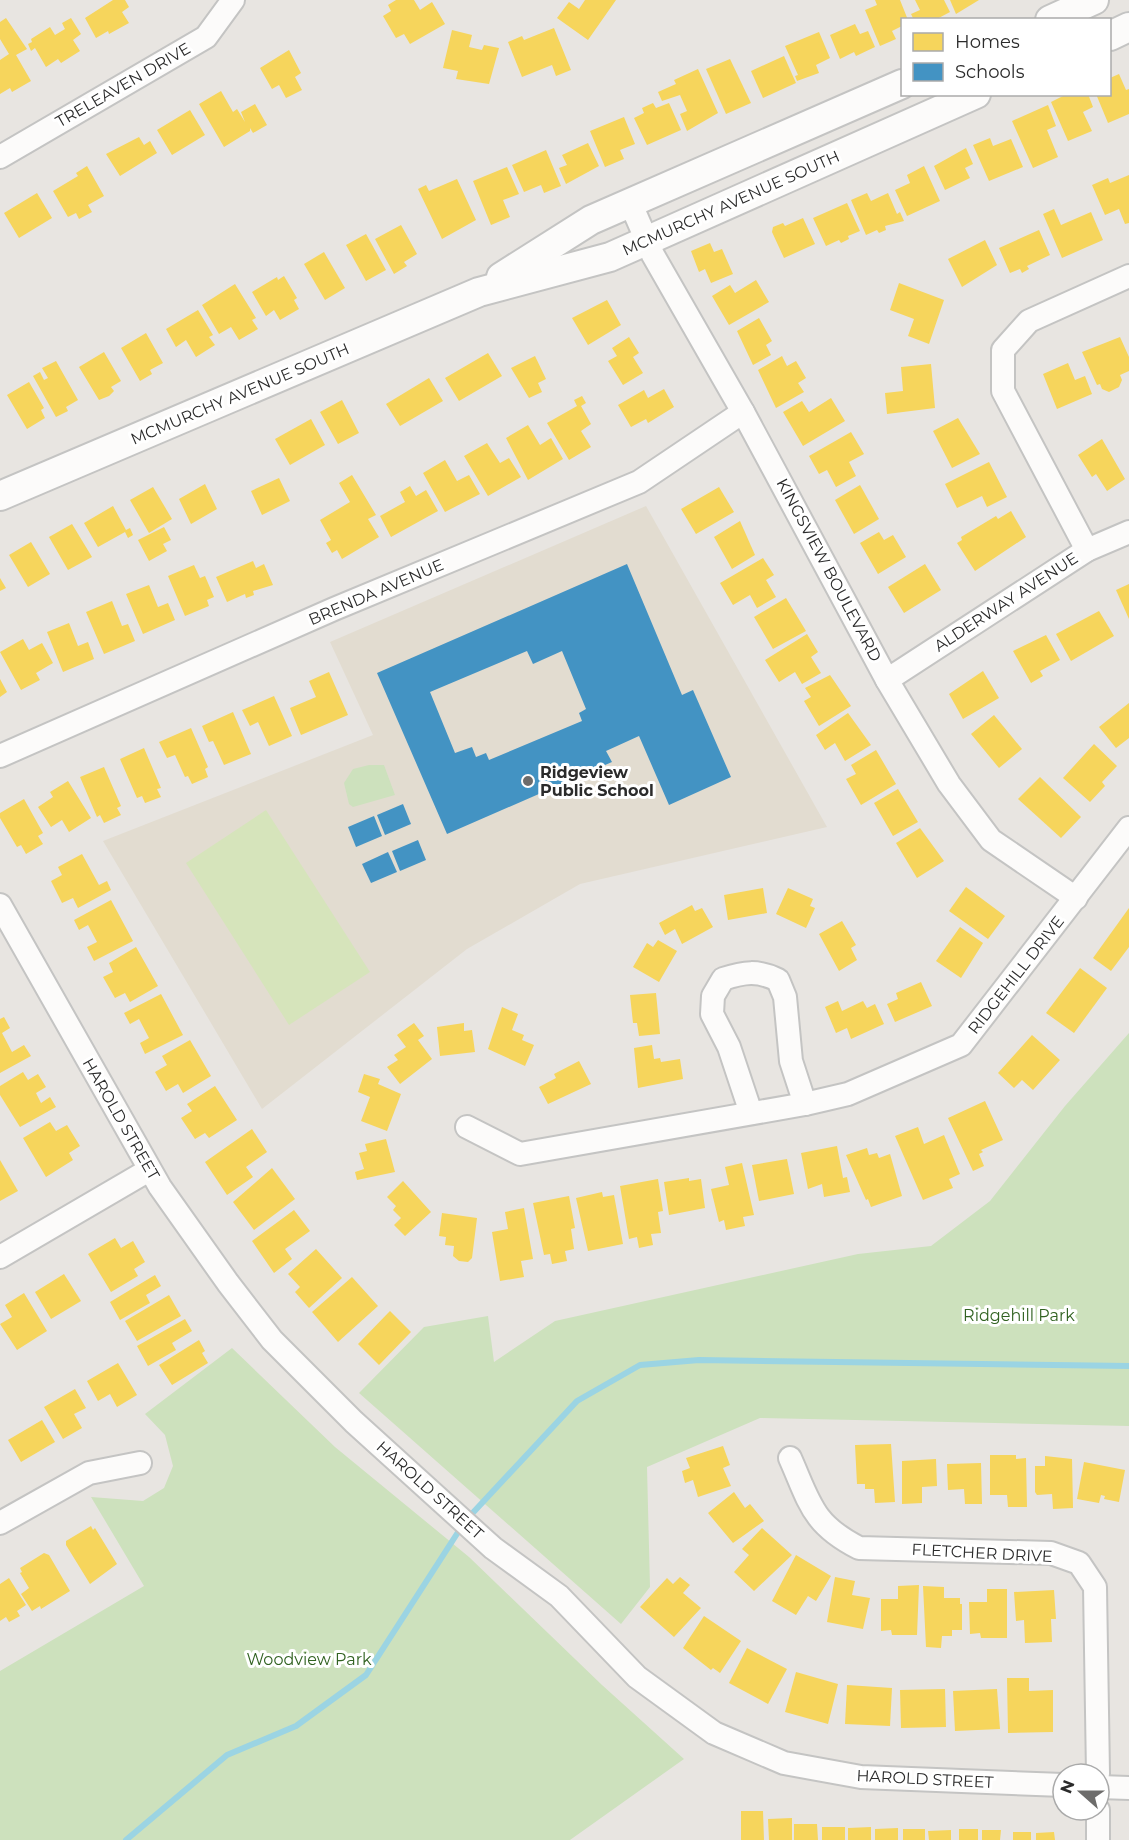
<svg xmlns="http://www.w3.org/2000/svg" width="1129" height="1840" font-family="Montserrat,sans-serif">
	<rect width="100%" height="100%" fill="#e8e5e1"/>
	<polygon fill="#e2dcd0" points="646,506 827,827 580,884 467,949 262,1109 103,841 373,735 330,642"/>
	<g fill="#cde1bd">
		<polygon points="369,765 384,765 395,795 353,807 349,804 344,783 353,769"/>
		<polygon points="1129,1033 1129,1426 760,1418 647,1467 650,1587 621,1624 359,1393 424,1327 488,1316 494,1362 555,1321 858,1254 931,1246 990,1201 1065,1106"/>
		<polygon points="232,1348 335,1447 469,1557 602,1685 684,1759 570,1840 0,1840 0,1671 144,1586 91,1497 143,1501 164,1488 173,1466 165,1435 145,1414"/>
	</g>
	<polygon fill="#d6e4bb" points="266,810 370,972 289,1025 186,863"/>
	<g fill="#f6d55c">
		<polygon points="113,0 125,0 129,7 122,12 129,23 109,34 108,31 96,38 85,18"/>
		<polygon points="396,0 414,0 420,10 432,2 445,24 410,44 404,34 396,38 383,16 391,11 388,5"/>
		<polygon points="585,0 616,0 588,40 557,18 569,2 579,9"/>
		<polygon points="875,0 900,0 908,20 902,20 902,26 892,31 896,39 880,46 865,10 877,5"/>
		<polygon points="915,0 944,0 950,12 935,20 914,20 911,14 920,10"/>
		<polygon points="950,0 979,0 956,14"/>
		<polygon points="6,18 27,49 16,55 31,81 12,92 10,88 0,94 0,60 9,54 0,39 0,22"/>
		<polygon points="71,18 81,34 73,40 80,51 61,63 58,59 46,67 35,48 31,51 28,44 32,42 31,39 50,27 55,35 65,29 62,23"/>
		<polygon points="855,24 860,34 868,31 875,47 856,56 854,52 840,59 830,35"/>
		<polygon points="554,28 571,70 556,76 552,65 522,77 508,42 522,36 524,40"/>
		<polygon points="452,30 472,35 469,47 482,50 484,45 499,48 489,84 456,79 458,71 443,68"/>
		<polygon points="819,32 830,58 816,65 819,73 797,81 795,76 798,75 785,46"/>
		<polygon points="289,50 301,73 295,77 302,90 286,98 279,85 272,89 260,68"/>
		<polygon points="784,56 796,83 763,98 751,71"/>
		<polygon points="730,59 751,103 726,114 706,69"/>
		<polygon points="698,69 718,113 687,131 680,114 687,111 680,95 662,101 658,92 676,84 674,80"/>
		<polygon points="1119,74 1126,90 1129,89 1129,114 1108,123 1096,94 1110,94 1110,78"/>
		<polygon points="221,91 233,112 237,109 245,122 241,112 255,104 267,125 253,133 250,128 250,131 224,147 199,104"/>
		<polygon points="1067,94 1088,94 1093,107 1083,112 1092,131 1068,141 1051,102"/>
		<polygon points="653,103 656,108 669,103 681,130 647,145 634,118 644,113 642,108"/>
		<polygon points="1048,105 1056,126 1047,130 1058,157 1033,168 1012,121"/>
		<polygon points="190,110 205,135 172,155 157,130"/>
		<polygon points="624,117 635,144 620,150 624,159 605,167 590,131"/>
		<polygon points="139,137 144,145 150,141 157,153 120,176 106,154"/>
		<polygon points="990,138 993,146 1011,139 1023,167 989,181 973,145"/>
		<polygon points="588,143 599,166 566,184 559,168 567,165 562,155"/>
		<polygon points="966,148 973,164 965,168 970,178 945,190 934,166"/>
		<polygon points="546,150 561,186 544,193 541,185 524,192 512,165"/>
		<polygon points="87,166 104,196 88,205 92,212 79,219 76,213 68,217 53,191 78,176 76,173"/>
		<polygon points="924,166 940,201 907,216 895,190 910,183 907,175"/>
		<polygon points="507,167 519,194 503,200 510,217 491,225 473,181"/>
		<polygon points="1129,175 1129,223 1125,224 1119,209 1105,215 1092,185 1108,178 1110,183"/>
		<polygon points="457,179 476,220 442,239 418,189 426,185 429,191"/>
		<polygon points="37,193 52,218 19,238 4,213"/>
		<polygon points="867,193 871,201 888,193 897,214 900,212 904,221 885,226 886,230 879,233 877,230 866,235 851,200"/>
		<polygon points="847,203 860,231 848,236 849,239 841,243 839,240 826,246 813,218"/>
		<polygon points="1054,209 1061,225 1091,212 1103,240 1062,258 1043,214"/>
		<polygon points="803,218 815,244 784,258 772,232 773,227 783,223 785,226"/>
		<polygon points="401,225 417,254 404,262 407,266 394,274 375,239"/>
		<polygon points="1039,230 1050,255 1027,266 1029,269 1022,273 1020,269 1010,273 999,248"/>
		<polygon points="366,234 386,270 366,281 346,245"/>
		<polygon points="985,240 997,265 962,287 948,259"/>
		<polygon points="710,243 714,252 722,249 733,274 711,283 705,269 699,272 691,251"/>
		<polygon points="324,252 345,288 325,300 304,264"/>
		<polygon points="284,276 297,298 294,300 299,309 280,320 274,310 266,316 252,292 277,277 278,280"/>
		<polygon points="756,280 769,302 729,325 712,296 730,285 735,293"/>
		<polygon points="899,283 944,300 929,344 908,336 914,319 890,310"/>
		<polygon points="235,284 256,318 252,320 258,329 239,340 231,327 219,334 202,305"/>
		<polygon points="607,300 621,325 588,345 572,318"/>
		<polygon points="198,310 213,335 209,337 215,345 196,357 186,340 176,347 166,329"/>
		<polygon points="759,318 772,341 766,345 771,355 753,365 737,331"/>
		<polygon points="146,333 163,363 150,370 152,374 140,381 121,348"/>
		<polygon points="629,337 639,353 633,357 643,373 623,385 608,361 617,356 612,348"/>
		<polygon points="1120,337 1129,357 1129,371 1120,375 1122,380 1119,387 1109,392 1102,389 1100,384 1097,385 1082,352"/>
		<polygon points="104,352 121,381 111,387 114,391 109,396 99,400 79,367"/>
		<polygon points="488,353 502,376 459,401 445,378"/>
		<polygon points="535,356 546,379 538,383 542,392 529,398 511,368"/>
		<polygon points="782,356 787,366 796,361 806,378 798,383 804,392 776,408 758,370"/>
		<polygon points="56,361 78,400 66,407 68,411 56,417 33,376 40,372 44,380 48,378 42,368"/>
		<polygon points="1068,363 1075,380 1085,376 1092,394 1057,409 1043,374"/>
		<polygon points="931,364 935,408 887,414 885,393 903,391 901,367"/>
		<polygon points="429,378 443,401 400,426 386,404"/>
		<polygon points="29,382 44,408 41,410 45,418 27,429 7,395"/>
		<polygon points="664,389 674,407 648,423 646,419 631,427 618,405 644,390 648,398"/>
		<polygon points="582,396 586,403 581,406 591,424 581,431 591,447 569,460 547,423 577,406 574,400"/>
		<polygon points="831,398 845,421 803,446 783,412 802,401 809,412"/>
		<polygon points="342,400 359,433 338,444 320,412"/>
		<polygon points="958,418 980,454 952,468 933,431"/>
		<polygon points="311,419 325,445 290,465 275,439"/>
		<polygon points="528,425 540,445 551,438 563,459 528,480 506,438"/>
		<polygon points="851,432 864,454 849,462 856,476 836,487 827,470 819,474 809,456"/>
		<polygon points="1102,439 1125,479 1107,491 1096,474 1092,477 1078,455"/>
		<polygon points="487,443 500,463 509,458 521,477 488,496 464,456"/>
		<polygon points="445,460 457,481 469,475 480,494 445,512 423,473"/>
		<polygon points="989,462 1007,497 987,507 982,496 957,508 945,484"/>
		<polygon points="352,475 376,515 368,519 379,537 342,559 337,550 332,553 326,543 331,540 320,520 350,502 339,483"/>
		<polygon points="279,478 290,501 262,515 251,491"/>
		<polygon points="205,484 217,509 191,524 179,499"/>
		<polygon points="860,485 879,519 854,534 835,500"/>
		<polygon points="410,486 416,496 426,490 438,511 391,537 380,516 405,502 400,492"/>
		<polygon points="153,487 172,519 149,533 130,500"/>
		<polygon points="719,487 734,512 696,534 681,509"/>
		<polygon points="113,506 126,530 130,528 133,535 128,538 125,532 98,547 84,523"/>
		<polygon points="1011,511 1026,537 975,571 957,543 962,540 961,537 996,516 998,519"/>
		<polygon points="740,521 755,555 732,569 714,537"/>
		<polygon points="72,524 92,557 68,570 49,537"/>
		<polygon points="164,527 171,540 163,544 167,551 149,561 138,540"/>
		<polygon points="879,532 884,540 893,535 906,557 878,574 860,543"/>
		<polygon points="31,542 50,574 28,587 9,555"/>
		<polygon points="763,558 774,575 766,580 776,597 757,608 750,595 733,605 720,583"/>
		<polygon points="253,561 256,568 264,564 273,585 253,591 254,595 246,598 245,594 227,602 216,577"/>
		<polygon points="925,564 941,590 904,613 888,587"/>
		<polygon points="194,565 200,578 205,576 214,597 207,600 209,606 185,616 168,576"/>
		<polygon points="0,578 6,588 0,591"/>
		<polygon points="1129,584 1129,619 1116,590"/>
		<polygon points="149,585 158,607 168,603 175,620 143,634 126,594"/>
		<polygon points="786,598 806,631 773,649 754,617"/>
		<polygon points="112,601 122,626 128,624 135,641 104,654 86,612"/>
		<polygon points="1099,611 1114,636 1071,661 1056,634"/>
		<polygon points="69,623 78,646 88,642 94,659 63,672 47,632"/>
		<polygon points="807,634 818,652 811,657 821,673 802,684 795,672 779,682 765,660"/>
		<polygon points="1046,635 1060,660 1040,671 1043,676 1031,683 1013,651"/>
		<polygon points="23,639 29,650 42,643 53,663 36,673 40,680 21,690 0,652"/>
		<polygon points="983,671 999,698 963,719 949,694"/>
		<polygon points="329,672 348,715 301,735 290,708 316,697 309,681"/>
		<polygon points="830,675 851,706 819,726 804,701 811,697 805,688"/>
		<polygon points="0,679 7,692 0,697"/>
		<polygon points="274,696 292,736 269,746 258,722 250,726 242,710"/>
		<polygon points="1129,703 1129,738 1116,748 1099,727"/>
		<polygon points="233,712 251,754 224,765 213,741 209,742 202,726"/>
		<polygon points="848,713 871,745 845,761 835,743 825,750 816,735"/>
		<polygon points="994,715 1022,749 999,768 971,734"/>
		<polygon points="191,728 208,767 205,769 208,777 192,784 188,776 185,777 175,755 167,758 159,742"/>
		<polygon points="1094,744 1117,766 1102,782 1105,786 1090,802 1063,778"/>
		<polygon points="144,748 161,788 157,789 161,797 145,803 142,796 137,798 120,759"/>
		<polygon points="876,750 896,784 861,805 846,779 856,774 851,765"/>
		<polygon points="104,767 121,806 117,808 121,815 104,823 100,815 97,817 80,777"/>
		<polygon points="1040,777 1081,817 1061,838 1018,799"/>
		<polygon points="68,781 91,818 69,832 62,820 51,827 38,807 53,797 50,792"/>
		<polygon points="898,789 918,822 893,836 874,803"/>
		<polygon points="24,799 43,833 38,836 43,844 26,854 21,845 17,847 0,818 0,813"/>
		<polygon points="920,828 944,861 917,878 896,843"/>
		<polygon points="82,854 99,885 107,881 111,890 78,908 73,898 62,903 51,881 62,875 58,867"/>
		<polygon points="966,887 1005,916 988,939 949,911"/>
		<polygon points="763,888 767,913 728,920 724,895"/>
		<polygon points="788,888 813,899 810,906 815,908 806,928 776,914"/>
		<polygon points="111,900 133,941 94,961 87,947 97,942 88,925 79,930 74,920"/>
		<polygon points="692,905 695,911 702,908 713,927 682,944 675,929 665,935 659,923"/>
		<polygon points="1129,908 1129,947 1111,971 1093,958"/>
		<polygon points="842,921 856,945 851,948 857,960 839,971 819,934"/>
		<polygon points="960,927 983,943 961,978 936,961"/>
		<polygon points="658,940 677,951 659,982 633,967 647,943 653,947"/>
		<polygon points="136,947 158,986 130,1002 125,993 115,998 103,977 113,972 109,963"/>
		<polygon points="1080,968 1107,988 1074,1033 1046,1013"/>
		<polygon points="921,982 932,1006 895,1022 887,1004 898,999 896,993"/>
		<polygon points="656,993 660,1034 639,1036 637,1023 633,1023 630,995"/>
		<polygon points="161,994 183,1035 145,1054 140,1043 149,1038 139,1019 130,1024 124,1013"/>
		<polygon points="838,1001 842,1011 863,1001 867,1008 875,1004 884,1024 851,1039 847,1028 836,1033 825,1007"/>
		<polygon points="502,1007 518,1014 512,1030 524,1035 522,1040 534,1045 525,1066 488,1049"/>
		<polygon points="4,1017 10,1028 2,1033 12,1052 24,1045 31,1056 0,1073 0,1019"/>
		<polygon points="414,1023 424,1036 418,1040 432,1059 400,1084 387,1067 398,1060 394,1055 406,1047 397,1035"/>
		<polygon points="464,1023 464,1031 472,1030 475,1052 440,1056 437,1027"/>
		<polygon points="1032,1035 1060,1060 1033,1090 1022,1080 1014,1088 998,1073"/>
		<polygon points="190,1040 211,1076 183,1093 178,1084 166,1091 155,1072 167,1065 162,1056"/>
		<polygon points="652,1045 654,1059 660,1058 661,1062 680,1059 683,1079 638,1088 634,1048"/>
		<polygon points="579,1061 591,1084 548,1104 539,1087 556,1078 554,1074"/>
		<polygon points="23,1072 28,1080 38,1074 46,1087 36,1093 41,1103 50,1097 56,1107 20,1127 0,1095 0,1086"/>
		<polygon points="364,1074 380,1079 378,1084 401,1094 387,1131 361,1121 370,1097 358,1092"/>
		<polygon points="215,1086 237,1120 209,1138 205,1133 195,1139 181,1118 192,1111 187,1104"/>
		<polygon points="985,1101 1003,1140 981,1150 983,1152 979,1154 984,1166 973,1171 948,1118"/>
		<polygon points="50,1122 56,1131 67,1125 80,1146 69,1153 73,1160 46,1177 23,1138"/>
		<polygon points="918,1127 924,1144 944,1135 960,1174 949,1179 953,1188 923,1200 895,1136"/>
		<polygon points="252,1129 267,1152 246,1167 253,1177 227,1195 205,1162"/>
		<polygon points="386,1139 395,1172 357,1180 355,1172 364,1169 359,1153 367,1151 365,1144"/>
		<polygon points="837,1146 843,1178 847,1177 850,1192 824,1197 822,1184 808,1189 801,1153"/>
		<polygon points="867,1148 869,1155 877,1153 879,1158 890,1154 902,1196 871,1207 868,1199 866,1200 846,1155"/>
		<polygon points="787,1159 794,1194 759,1201 752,1165"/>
		<polygon points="0,1160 18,1191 0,1201"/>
		<polygon points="742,1163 754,1215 743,1217 745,1226 726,1230 724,1220 719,1222 711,1189 729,1185 725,1167"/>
		<polygon points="272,1168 295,1199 254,1230 233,1202"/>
		<polygon points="689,1178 689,1181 701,1179 705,1208 669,1215 664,1182"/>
		<polygon points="658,1179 663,1211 658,1212 661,1233 651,1234 653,1245 639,1248 637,1237 629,1239 620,1186"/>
		<polygon points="403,1181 431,1212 405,1236 394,1225 401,1218 393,1210 396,1206 387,1197"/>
		<polygon points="602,1192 603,1197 614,1195 623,1244 588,1251 576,1198"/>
		<polygon points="569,1196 575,1228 571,1229 574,1249 565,1251 567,1261 552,1264 550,1254 544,1255 533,1203"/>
		<polygon points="524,1208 533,1259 521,1261 524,1277 500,1281 492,1232 508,1229 505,1212"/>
		<polygon points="294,1210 310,1231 285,1249 292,1259 274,1273 252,1241"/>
		<polygon points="442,1213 477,1218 472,1258 468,1262 459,1261 453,1256 454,1246 445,1245 446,1237 439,1236"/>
		<polygon points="115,1238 121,1248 133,1241 145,1262 134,1269 138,1276 111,1292 88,1254"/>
		<polygon points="316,1249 342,1278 309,1308 295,1292 300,1287 288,1274"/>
		<polygon points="64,1274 81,1301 51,1319 35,1292"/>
		<polygon points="155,1275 161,1286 146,1295 150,1303 120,1320 110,1302"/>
		<polygon points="352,1277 378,1306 338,1342 312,1312"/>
		<polygon points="24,1293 47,1331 17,1350 0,1324 12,1317 5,1305"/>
		<polygon points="169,1295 181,1316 137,1341 125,1321"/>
		<polygon points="390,1311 411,1332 379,1365 358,1344"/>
		<polygon points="185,1319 192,1331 172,1343 176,1350 148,1366 137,1346"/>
		<polygon points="199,1340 205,1351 202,1353 208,1363 172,1385 159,1365"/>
		<polygon points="118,1363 137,1395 117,1407 110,1394 98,1401 87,1381"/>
		<polygon points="75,1389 86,1408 74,1414 82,1428 63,1439 44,1407"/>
		<polygon points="42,1420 55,1442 21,1462 8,1440"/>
		<polygon points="891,1444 895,1502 875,1503 874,1489 865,1489 865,1484 857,1484 855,1445"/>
		<polygon points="723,1446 730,1465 723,1468 731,1486 698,1497 693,1480 685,1483 682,1471 690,1468 686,1458"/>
		<polygon points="990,1455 1016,1455 1016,1459 1026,1458 1027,1507 1008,1507 1007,1495 990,1495"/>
		<polygon points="1045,1456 1072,1459 1073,1508 1053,1509 1052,1494 1037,1495 1035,1492 1035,1466 1045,1466"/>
		<polygon points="936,1459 937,1486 922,1487 922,1503 902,1504 902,1461"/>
		<polygon points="1084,1462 1125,1470 1119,1502 1104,1499 1105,1496 1101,1495 1099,1503 1077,1499"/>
		<polygon points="981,1463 982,1504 965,1504 964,1489 948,1490 947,1464"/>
		<polygon points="734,1492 745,1508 750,1504 764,1521 733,1543 708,1513"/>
		<polygon points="91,1526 93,1530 95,1528 117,1564 90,1584 66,1545 66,1541"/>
		<polygon points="762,1528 792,1555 754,1591 734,1572 749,1555 742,1549"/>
		<polygon points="44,1553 49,1555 70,1591 41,1609 40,1606 32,1611 21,1594 29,1588 20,1573 22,1572 20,1568"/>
		<polygon points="796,1555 831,1576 816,1601 808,1596 796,1615 772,1601"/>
		<polygon points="680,1577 690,1585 683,1593 701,1608 674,1637 640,1607 667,1578 673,1584"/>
		<polygon points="835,1577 855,1581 852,1595 870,1598 863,1629 827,1622"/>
		<polygon points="9,1578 26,1605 17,1611 20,1616 9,1622 6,1617 0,1621 0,1584"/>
		<polygon points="919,1585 917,1635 892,1635 891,1630 881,1631 881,1599 898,1599 898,1586"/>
		<polygon points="923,1586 944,1587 944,1598 960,1598 960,1604 962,1604 962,1630 952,1630 952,1636 942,1636 941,1648 926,1647"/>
		<polygon points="987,1589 1007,1589 1007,1638 981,1638 980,1633 970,1634 969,1602 987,1602"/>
		<polygon points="1054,1590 1056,1619 1051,1619 1052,1642 1025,1643 1024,1620 1016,1621 1014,1592"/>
		<polygon points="704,1616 741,1641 720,1673 713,1668 711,1670 683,1648"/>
		<polygon points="747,1648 787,1669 768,1704 729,1683"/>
		<polygon points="796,1672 838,1684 828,1724 785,1712"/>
		<polygon points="1007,1678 1029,1678 1029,1691 1053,1690 1053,1732 1008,1733"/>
		<polygon points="847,1685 892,1688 890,1726 845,1724"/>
		<polygon points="945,1689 946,1727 901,1728 900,1690"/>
		<polygon points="997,1689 1000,1729 955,1731 953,1691"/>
		<polygon points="741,1811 763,1811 764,1840 741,1840"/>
		<polygon points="792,1818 792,1840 769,1840 768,1819"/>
		<polygon points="794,1824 817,1824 818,1840 794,1840"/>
		<rect x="822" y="1827" width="23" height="13"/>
		<polygon points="871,1827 871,1840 848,1840 848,1828"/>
		<polygon points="898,1828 898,1840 875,1840 875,1829"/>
		<rect x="903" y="1829" width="22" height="11"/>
		<rect x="959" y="1829" width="19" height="11"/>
		<polygon points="951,1830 951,1840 929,1840 928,1831"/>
		<polygon points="982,1830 1001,1830 1000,1840 982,1840"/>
		<rect x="1013" y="1832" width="18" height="8"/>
		<polygon points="1054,1832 1055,1840 1036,1840 1036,1833"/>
	</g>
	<g fill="#4393c3" fill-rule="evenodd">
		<path d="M627 564 682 695 693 690 731 777 669 805 639 736 606 751 612 762 447 834 377 673ZM527 651 533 664 562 651 586 709 579 713 582 721 489 760 486 753 476 757 472 747 455 753 430 692Z"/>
		<polygon points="403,804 411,824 385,835 377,815"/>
		<polygon points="374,816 382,836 356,847 348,827"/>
		<polygon points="418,840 426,860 400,871 392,851"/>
		<polygon points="388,852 397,872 371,883 362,864"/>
	</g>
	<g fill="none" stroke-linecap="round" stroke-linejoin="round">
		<g stroke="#9bd4e3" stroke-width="6">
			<polyline points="468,1518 577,1401 640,1365 699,1360 1129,1366"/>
			<polyline points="126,1840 227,1755 296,1726 366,1675 462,1526"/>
		</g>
		<defs>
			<g id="minor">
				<polyline points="0,157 206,37 233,0"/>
				<polyline points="630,202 653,255 743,412 887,680 949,784 991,840 1076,898"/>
				<polyline points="1087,550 1003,391 1003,350 1029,321 1129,276"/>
				<polyline points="887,680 1087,550 1129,532"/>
				<polyline points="0,756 334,609 639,482 743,412"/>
				<polyline points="0,905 160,1187 228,1283 272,1340 354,1422 493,1548 559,1596 637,1677 714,1733 784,1763 861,1777 1063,1785"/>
				<path d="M751 1113 729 1047 712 1014 713 996 723 979C744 972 758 970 778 980L785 997 791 1061 805 1104"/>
				<polyline points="467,1127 520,1154 805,1104 848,1094 961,1045 1129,828"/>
				<polyline points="0,1257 149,1170"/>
				<path d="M790 1458C810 1503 812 1524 859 1548L1051 1553 1079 1563 1095 1587 1098 1774"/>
				<polyline points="0,1523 89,1473 140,1463"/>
				<polyline points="1099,1787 1129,1788"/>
				<polyline points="1098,1840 1098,1810"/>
			</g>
			<g id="tertiary">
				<polyline points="1050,20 1094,0"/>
				<polyline points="1110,36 1129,27"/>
				<polyline points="501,277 591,220 902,84"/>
				<polyline points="0,496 479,292 610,257 976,94"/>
			</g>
		</defs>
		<use href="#minor" stroke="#c4c4c3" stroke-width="26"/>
		<use href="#tertiary" stroke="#c4c4c3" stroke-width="32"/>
		<use href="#minor" stroke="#fcfbfa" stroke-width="22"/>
		<use href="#tertiary" stroke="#fcfbfa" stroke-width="28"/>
	</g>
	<circle fill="#6d6c6b" stroke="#fff" stroke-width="2" cx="528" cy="781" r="6"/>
	<g text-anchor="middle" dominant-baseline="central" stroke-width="6" stroke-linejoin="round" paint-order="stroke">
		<g font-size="16" fill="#2b2b2b" stroke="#fff">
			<text transform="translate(123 85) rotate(-30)">TRELEAVEN DRIVE</text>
			<text transform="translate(731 203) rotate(-24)">MCMURCHY AVENUE SOUTH</text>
			<text transform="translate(240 394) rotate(-23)">MCMURCHY AVENUE SOUTH</text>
			<text transform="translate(829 570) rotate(62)">KINGSVIEW BOULEVARD</text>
			<text transform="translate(376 592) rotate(-23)">BRENDA AVENUE</text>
			<text transform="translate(1006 602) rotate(-33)">ALDERWAY AVENUE</text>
			<text transform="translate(1016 975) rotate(-52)">RIDGEHILL DRIVE</text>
			<text transform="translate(121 1119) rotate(60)">HAROLD STREET</text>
			<text transform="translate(430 1490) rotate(42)">HAROLD STREET</text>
			<text transform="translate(982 1553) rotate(3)">FLETCHER DRIVE</text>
			<text transform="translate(925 1779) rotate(3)">HAROLD STREET</text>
		</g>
		<g font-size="16" font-weight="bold" fill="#2b2b2b" stroke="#fff" text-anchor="start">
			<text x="540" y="772">Ridgeview<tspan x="540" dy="18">Public School</tspan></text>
		</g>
		<g font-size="16" fill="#316221" stroke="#fff">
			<text x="1019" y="1315">Ridgehill Park</text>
			<text x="309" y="1659">Woodview Park</text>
		</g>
	</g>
	<rect x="901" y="18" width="210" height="78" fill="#ffffff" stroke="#aaaaaa" stroke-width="1.5"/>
	<rect x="913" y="33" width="30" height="18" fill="#f6d55c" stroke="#aaaaaa" stroke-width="1.5"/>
	<text x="955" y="48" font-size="18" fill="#2b2b2b">Homes</text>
	<rect x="913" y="63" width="30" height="18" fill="#4393c3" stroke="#aaaaaa" stroke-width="1.5"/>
	<text x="955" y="78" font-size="18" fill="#2b2b2b">Schools</text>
	<g transform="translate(1081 1792) rotate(291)"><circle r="28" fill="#ffffff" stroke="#aaaaaa" stroke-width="1.5"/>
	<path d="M0-4.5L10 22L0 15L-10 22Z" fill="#6d6c6b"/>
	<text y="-9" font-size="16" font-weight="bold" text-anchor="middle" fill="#2b2b2b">N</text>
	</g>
</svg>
